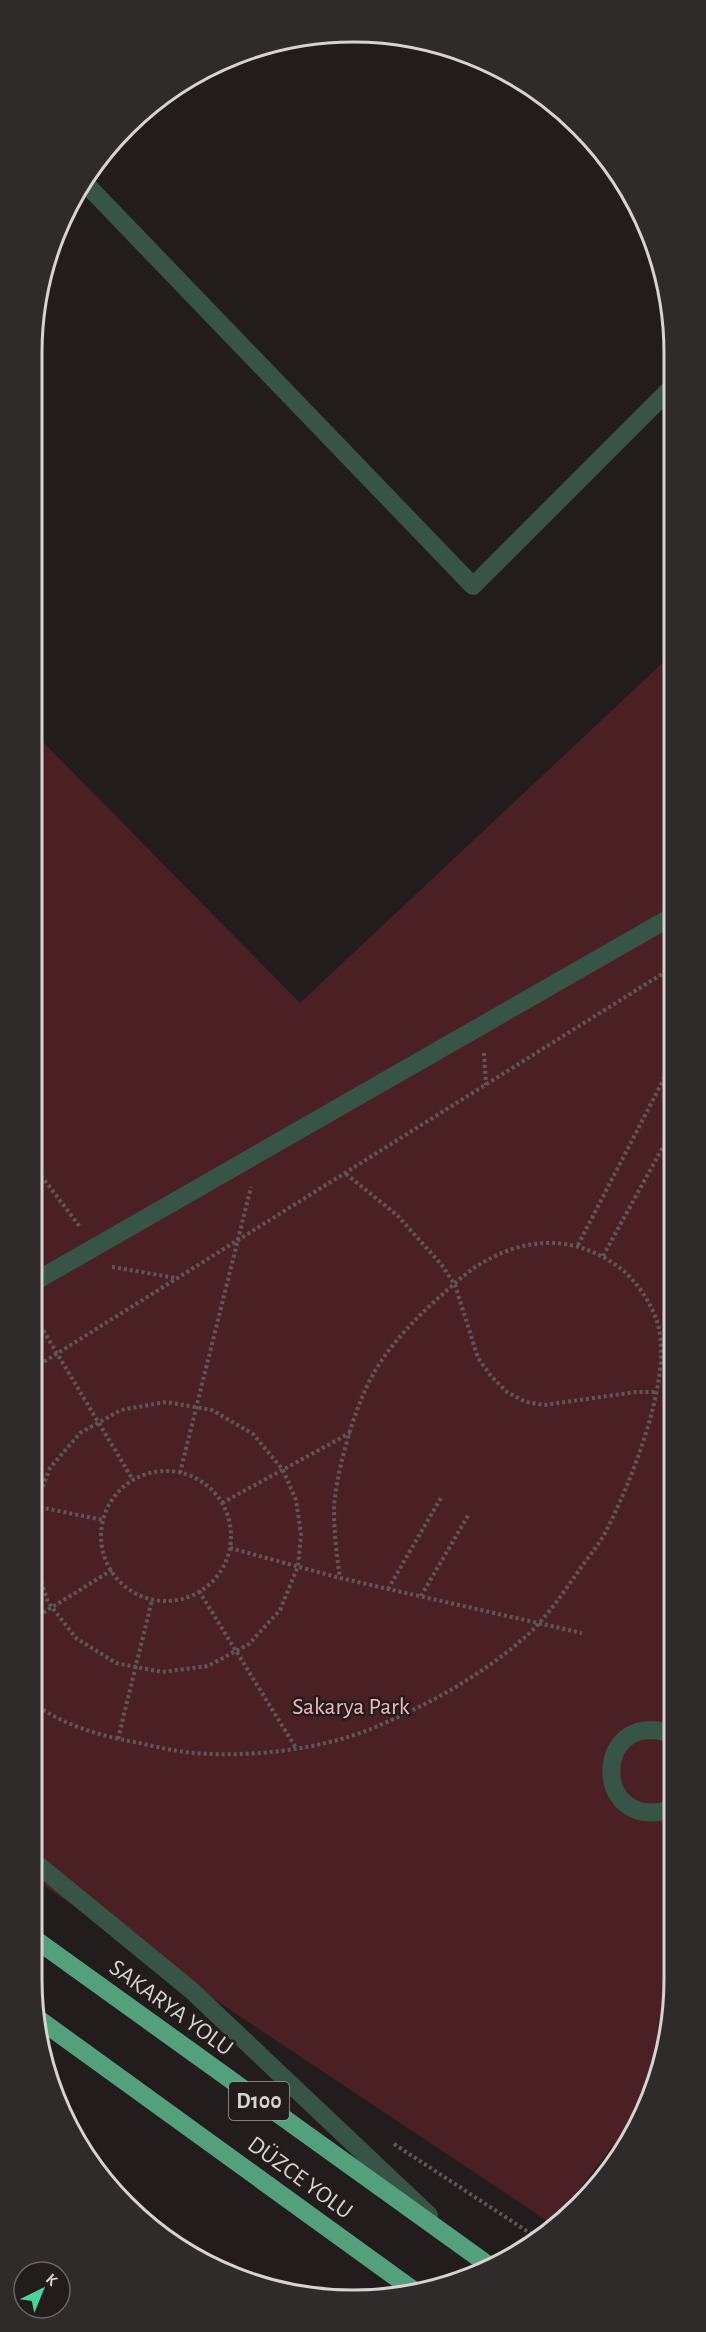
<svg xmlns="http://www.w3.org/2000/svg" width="706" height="2332" font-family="'Alegreya Sans',sans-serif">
	<rect width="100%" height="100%" fill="#221c1c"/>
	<polygon fill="#4b2025" points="671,655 668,2041 644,2106 552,2224 32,1878 36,735 300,1003"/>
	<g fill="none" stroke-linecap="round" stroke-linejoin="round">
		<g stroke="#5d5858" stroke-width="4" stroke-dasharray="3 3" stroke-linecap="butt">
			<polyline points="484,1053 486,1085"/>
			<polyline points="34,1166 80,1227"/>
			<polyline points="346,1174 397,1215 441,1264 455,1285 478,1358 491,1376 507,1392 526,1402 544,1405 636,1392 656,1392"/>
			<polyline points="578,1245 670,1067"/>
			<polyline points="603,1256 670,1134"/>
			<polyline points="112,1267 176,1278"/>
			<polyline points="34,1315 133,1480"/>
			<polyline points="34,1368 670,969"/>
			<circle cx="166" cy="1536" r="65"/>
			<polyline points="180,1473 251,1187"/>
			<polyline points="222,1503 350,1433"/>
			<polyline points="34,1506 103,1520"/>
			<polyline points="230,1548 340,1578 582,1633"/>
			<polyline points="33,1559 48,1602 76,1638 116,1663 162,1672 208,1666 249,1644 280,1610 298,1566 301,1534 296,1500 283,1470 253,1434 212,1410 166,1402 121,1410 80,1433 50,1468 33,1511"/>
			<polyline points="388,1589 442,1496"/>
			<polyline points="199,1591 296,1748"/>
			<polyline points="421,1596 469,1514"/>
			<polyline points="33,1619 112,1570"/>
			<path d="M33 1703C63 1725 98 1735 134 1742 151 1745 168 1750 185 1752 242 1759 321 1750 373 1728 428 1705 479 1677 524 1638 546 1619 563 1593 580 1569 588 1557 598 1546 605 1533 630 1485 671 1383 659 1329 655 1308 637 1281 620 1268 575 1234 524 1236 477 1266 463 1275 450 1288 437 1299 410 1324 384 1351 368 1384 353 1414 334 1479 334 1512 334 1534 337 1556 340 1578"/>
			<polyline points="118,1739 152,1600"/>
			<polyline points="394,2144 539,2239"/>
		</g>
		<g stroke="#375446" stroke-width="18">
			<polyline points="83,181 473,586 672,387"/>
			<polyline points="34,1282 671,917"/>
			<path d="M669 1810C591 1831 593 1710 669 1733"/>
			<polyline points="32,1860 191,1990 429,2215"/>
		</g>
		<g stroke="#54a07c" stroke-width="18">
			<polyline points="32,1937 487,2264"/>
			<polyline points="40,2020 416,2292"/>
		</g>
	</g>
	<g text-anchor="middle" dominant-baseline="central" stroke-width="5" stroke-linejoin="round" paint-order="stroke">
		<rect fill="#221c1c" stroke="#a19c9c" stroke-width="1.5" x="229" y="2082" width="60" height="38" rx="4.5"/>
		<g font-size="22" font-weight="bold" fill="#d7d3d3">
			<text x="259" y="2101">D100</text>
		</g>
		<g font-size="24" fill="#f5b5b9" stroke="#221c1c">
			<text x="351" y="1707">Sakarya Park</text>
		</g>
		<g font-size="24" fill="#d7d3d3" stroke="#221c1c">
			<text transform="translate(171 2008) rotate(36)">SAKARYA YOLU</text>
			<text transform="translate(300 2178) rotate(36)">DÜZCE YOLU</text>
		</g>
	</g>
	<path d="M0 0H706V2332H0ZM353 42H353A311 311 0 0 1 664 353V1979A311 311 0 0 1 353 2290H353A311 311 0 0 1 42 1979V353A311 311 0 0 1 353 42Z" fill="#302b2b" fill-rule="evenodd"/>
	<path fill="none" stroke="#d7d3d3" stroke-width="3" d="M353 42H353A311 311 0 0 1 664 353V1979A311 311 0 0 1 353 2290H353A311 311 0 0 1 42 1979V353A311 311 0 0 1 353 42Z"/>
	<g transform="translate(42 2290) rotate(43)"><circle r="28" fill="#221c1c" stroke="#6a6565" stroke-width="1.5"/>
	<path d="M0-4.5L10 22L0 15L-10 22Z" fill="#4dd39a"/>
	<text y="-9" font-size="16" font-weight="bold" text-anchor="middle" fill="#d7d3d3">K</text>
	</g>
</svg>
